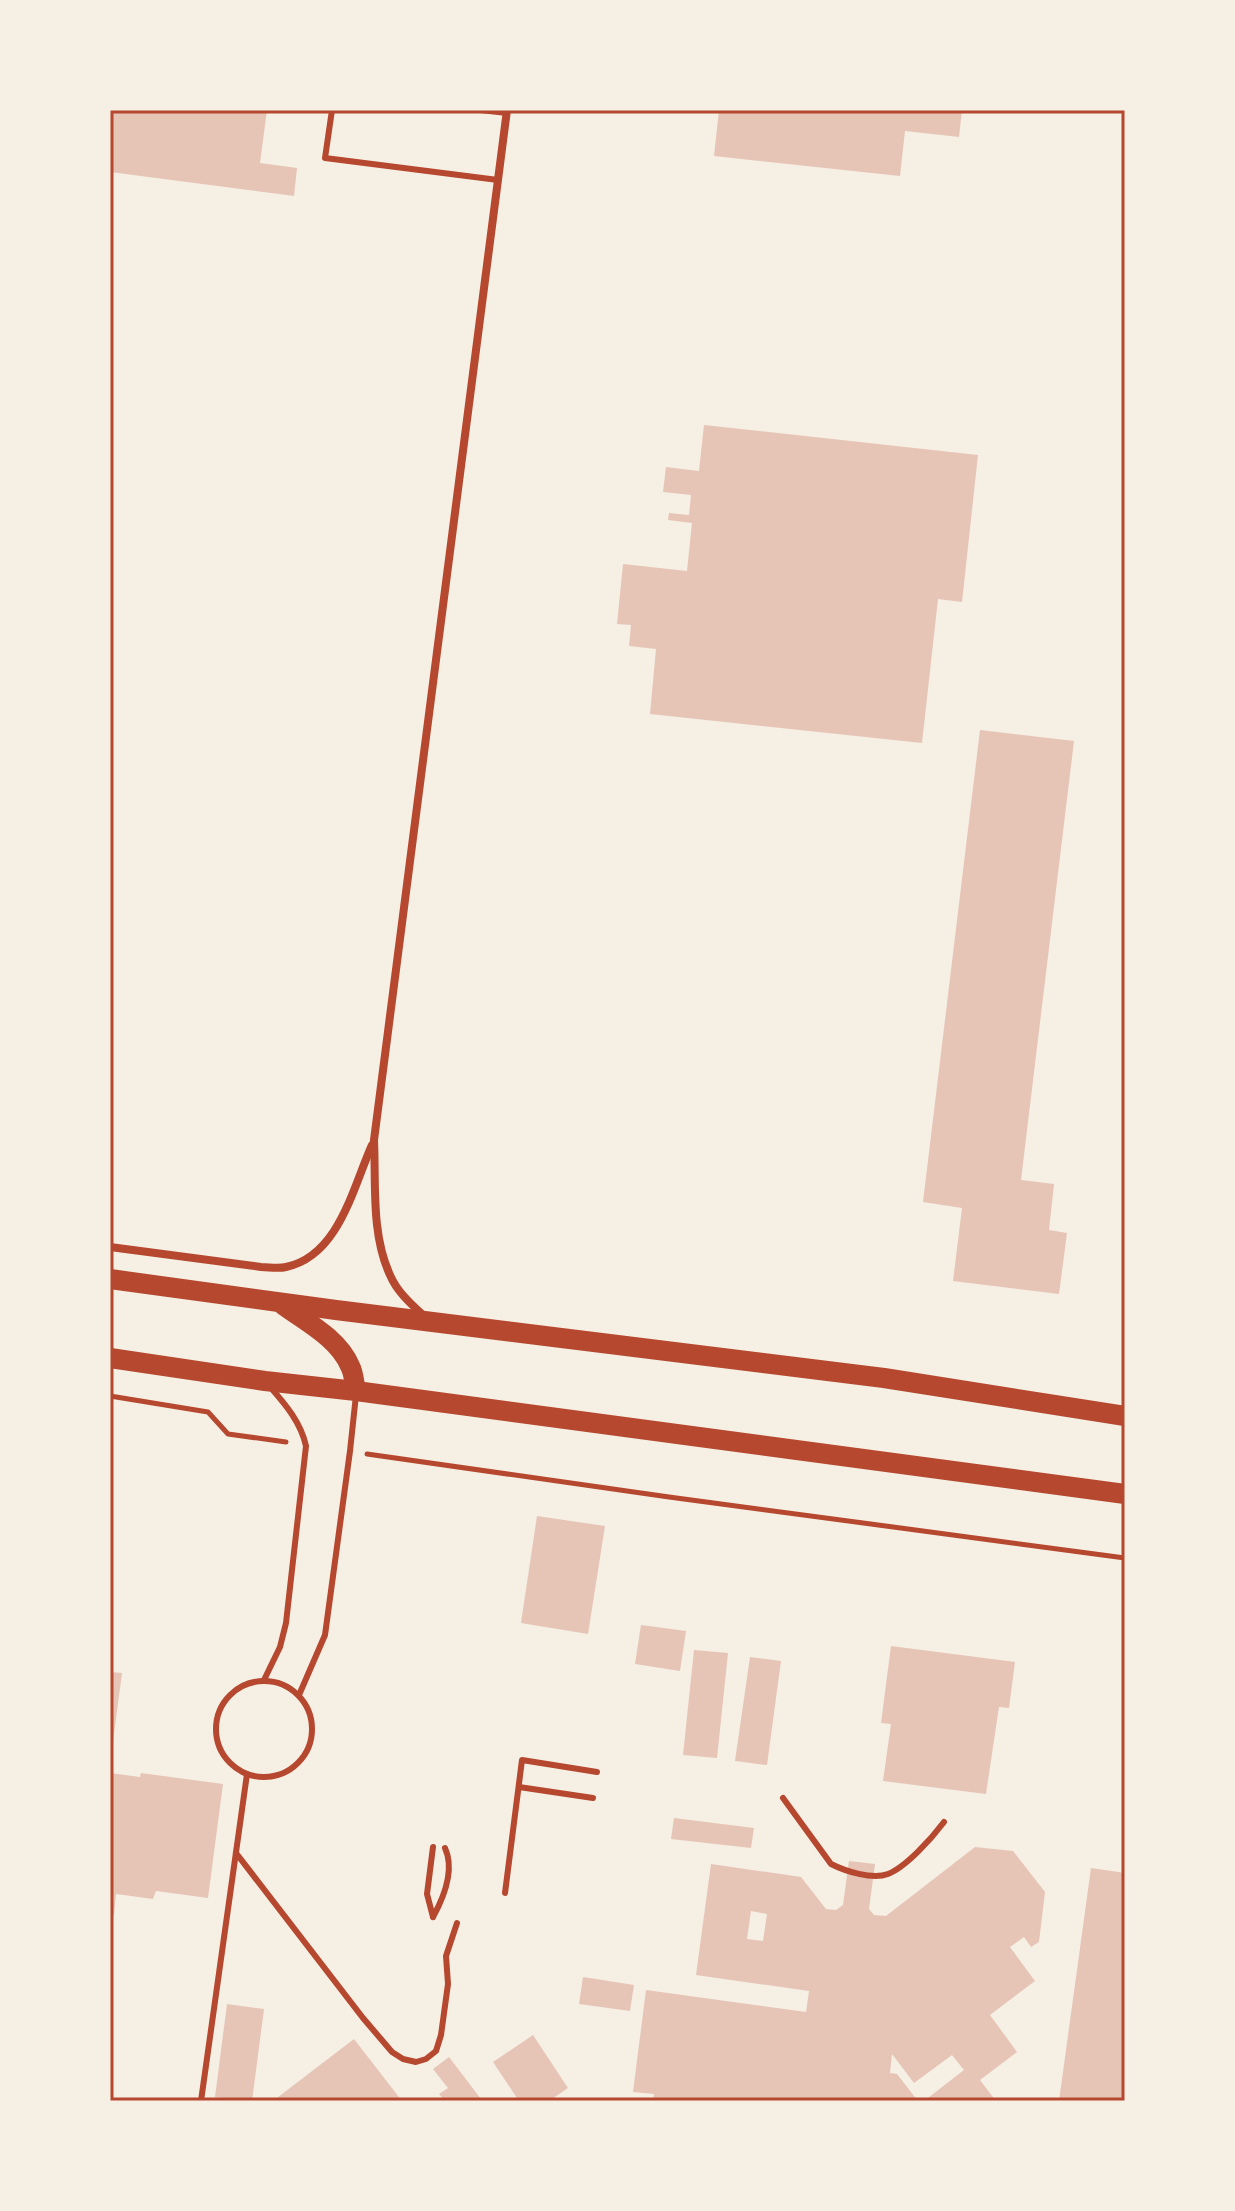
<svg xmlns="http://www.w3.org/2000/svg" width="1235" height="2211" font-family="Karla,sans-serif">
	<rect width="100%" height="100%" fill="#f6efe4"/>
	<g fill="#e6c5b7" fill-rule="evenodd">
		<polygon points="110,110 267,110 260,163 297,168 294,196 110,172"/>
		<polygon points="719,110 962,110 959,137 905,131 900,176 714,156"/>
		<polygon points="704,425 978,455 962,602 938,599 922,743 650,714 656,649 629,646 631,625 617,624 623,564 687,571 692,523 668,520 669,513 689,515 691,495 663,492 666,467 699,471"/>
		<polygon points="980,730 1074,741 1021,1180 1054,1184 1049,1230 1067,1233 1059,1294 953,1281 962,1208 923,1202"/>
		<polygon points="537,1516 605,1526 588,1634 521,1623"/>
		<polygon points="641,1625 686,1631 680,1671 635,1664"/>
		<polygon points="891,1646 1015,1662 1009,1708 999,1707 986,1794 883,1781 891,1724 881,1723"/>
		<polygon points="694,1650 728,1653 717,1758 683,1755"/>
		<polygon points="750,1657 781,1661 767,1765 735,1761"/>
		<polygon points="110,1672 122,1673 112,1749 110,1749"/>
		<polygon points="110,1773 140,1777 141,1773 223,1784 208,1898 156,1891 153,1899 116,1894 114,1915 110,1914"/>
		<polygon points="674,1818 754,1828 751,1848 671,1839"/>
		<path d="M975 1847 1013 1851 1045 1892 1039 1942 1031 1947 1024 1937 1010 1947 1035 1981 990 2015 1017 2052 980 2080 996 2101H924L964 2070 952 2055 914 2083 892 2054 890 2073 897 2074 918 2101H653L654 2094 633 2092 646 1990 806 2012 809 1991 696 1975 711 1864 801 1877 826 1909 836 1910 843 1905 849 1861 875 1864 869 1909 874 1915 886 1916ZM751 1911 767 1914 763 1941 747 1939Z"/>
		<polygon points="1091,1868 1125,1873 1125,2101 1059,2101"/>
		<polygon points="583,1977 634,1985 630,2011 579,2004"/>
		<polygon points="227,2004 264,2009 252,2101 215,2097"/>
		<polygon points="533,2035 568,2088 549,2101 519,2101 493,2062"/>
		<polygon points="354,2039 402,2101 273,2101"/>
		<polygon points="449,2057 481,2099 478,2101 445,2101 439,2094 448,2088 433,2069"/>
	</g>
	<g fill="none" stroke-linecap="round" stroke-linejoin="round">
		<g stroke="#b5482f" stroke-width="5">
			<polyline points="110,1396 208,1412 228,1434 286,1442"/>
			<polyline points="367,1454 669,1497 1125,1558"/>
		</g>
		<g stroke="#b5482f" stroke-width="6">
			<polyline points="332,110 325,158 498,180"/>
			<polyline points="480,110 507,113"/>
			<path d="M264 1680 280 1647 286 1623 306 1446C301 1423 286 1405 271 1388"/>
			<circle cx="264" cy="1729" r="48"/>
			<polyline points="299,1695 325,1635 350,1451 356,1395"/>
			<polyline points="519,1787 593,1798"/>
			<path d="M783 1798 831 1864C845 1871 872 1880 888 1874 906 1867 932 1838 944 1822"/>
			<polyline points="433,1847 427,1894 433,1917"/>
			<polyline points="236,1853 363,2018 392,2052 403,2059 416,2062 426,2059 436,2051 441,2035 448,1984 446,1956 457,1923"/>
			<polyline points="505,1893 522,1760 597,1772"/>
			<path d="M433 1917C444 1897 455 1870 445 1848"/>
			<polyline points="201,2101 247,1774"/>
		</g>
		<g stroke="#b5482f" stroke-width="8">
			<path d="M110 1247 261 1267C269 1267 278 1269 286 1267 339 1256 353 1187 372 1145"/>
			<path d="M425 1317C412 1305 397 1292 390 1275 371 1234 376 1184 374 1140L507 110"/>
		</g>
		<g stroke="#b5482f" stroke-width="20">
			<polyline points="110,1279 336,1310 884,1378 1125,1416"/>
			<path d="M283 1305C306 1322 338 1338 350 1366 354 1373 354 1383 356 1391"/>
			<polyline points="110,1358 265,1381 356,1391 1125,1494"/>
		</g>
	</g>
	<rect width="1235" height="2211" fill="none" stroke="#f6efe4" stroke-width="224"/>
	<rect x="112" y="112" width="1011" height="1987" fill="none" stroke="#b5482f" stroke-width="3"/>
</svg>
